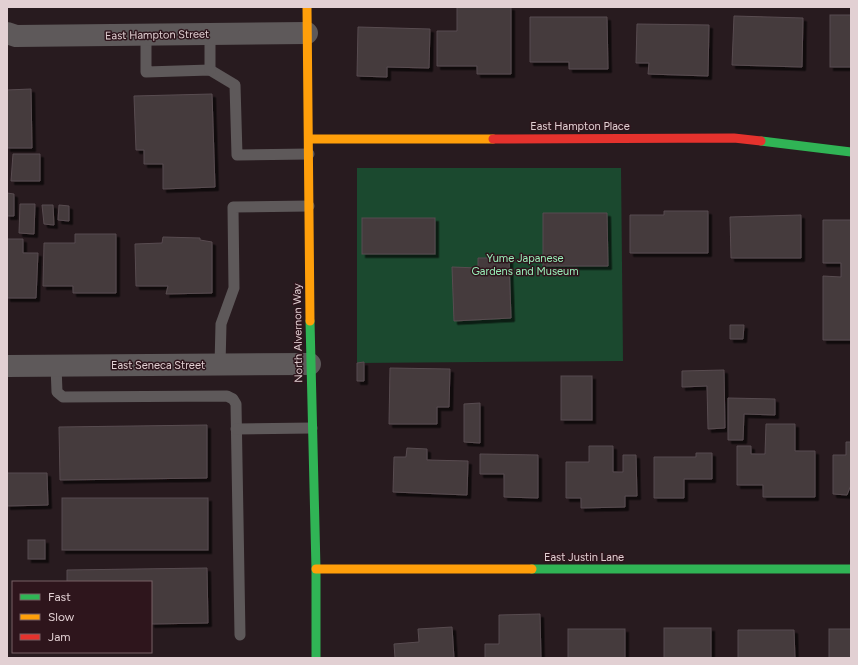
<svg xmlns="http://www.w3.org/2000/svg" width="858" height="665" font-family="Figtree,sans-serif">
	<defs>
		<filter id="shadow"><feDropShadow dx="3.5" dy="3.5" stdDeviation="0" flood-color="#0009"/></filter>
	</defs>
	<rect width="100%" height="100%" fill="#281b1f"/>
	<polygon fill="#1b492f" points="357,168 621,168 623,361 357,363"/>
	<g fill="#453a3d" stroke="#584c50" filter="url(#shadow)">
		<polygon points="457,7 511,7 511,74 477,74 477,66 437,66 437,31 457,31"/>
		<rect x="830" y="15" width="21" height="52"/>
		<polygon points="734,16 803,18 802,67 732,65"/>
		<polygon points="530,17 607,17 608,69 569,69 569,62 530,62"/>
		<polygon points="637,24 709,25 708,76 648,74 649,63 636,63"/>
		<polygon points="358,27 430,29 429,68 387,67 387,77 357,76"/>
		<polygon points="31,89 32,148 7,148 7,90"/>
		<polygon points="212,94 215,187 163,189 163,164 144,164 144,150 136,150 134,96"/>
		<polygon points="13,154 40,154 40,181 11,181"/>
		<polygon points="7,193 14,194 14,216 7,216"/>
		<polygon points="20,204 35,204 34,234 19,233"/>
		<polygon points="42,205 53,205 54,225 44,224"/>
		<polygon points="59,205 69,206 69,221 58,220"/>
		<polygon points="664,211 708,211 708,253 630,253 630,215 664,215"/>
		<polygon points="543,213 607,213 608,266 543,266"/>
		<polygon points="801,215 801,258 731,258 730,217"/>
		<rect x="362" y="218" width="73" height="36"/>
		<polygon points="823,220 851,220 851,340 823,340 823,276 841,277 841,263 823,263"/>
		<polygon points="75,234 116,234 116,293 73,293 73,286 43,286 44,243 75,243"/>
		<polygon points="163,237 200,238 200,240 212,242 212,293 166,294 168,286 136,286 135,244 162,243"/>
		<polygon points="7,239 23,239 23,253 38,253 36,298 7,298"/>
		<polygon points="478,258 509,258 511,318 454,321 452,267 478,268"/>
		<polygon points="730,325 744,325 743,339 730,339"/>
		<polygon points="364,362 364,381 357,381 357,363"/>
		<polygon points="390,368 450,369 449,407 437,407 437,424 389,424"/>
		<polygon points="724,370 725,428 708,429 707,386 682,387 682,371"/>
		<rect x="561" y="376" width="31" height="44"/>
		<polygon points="728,398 775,399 775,415 744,414 743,440 728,440"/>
		<polygon points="480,403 480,443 464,442 464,404"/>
		<polygon points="766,424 795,424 795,451 815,451 815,497 763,497 763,485 737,485 737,446 751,446 751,454 765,454"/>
		<polygon points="207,425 207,478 60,480 59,427"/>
		<polygon points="846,442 851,442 851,485 847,495 833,494 833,455 846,455"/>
		<polygon points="589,446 613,446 613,472 623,472 623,455 636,455 637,496 625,496 625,507 581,508 581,498 566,498 566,462 589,462"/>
		<polygon points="407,448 427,449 427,460 468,461 467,495 393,492 394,457 406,457"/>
		<polygon points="696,453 712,453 712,479 684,479 684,498 654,498 654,457 696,457"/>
		<polygon points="480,454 538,455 538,498 504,497 504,474 480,474"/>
		<polygon points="7,473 47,473 48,505 7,506"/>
		<rect x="62" y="498" width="146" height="52"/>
		<rect x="28" y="540" width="17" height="19"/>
		<polygon points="207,568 208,623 151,624 151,582 67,582 67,570"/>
		<polygon points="540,614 541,658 485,658 485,644 499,644 499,615"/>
		<polygon points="452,627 454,658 395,658 394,644 419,642 418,629"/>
		<rect x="664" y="628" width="47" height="30"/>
		<rect x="568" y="629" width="57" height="29"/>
		<rect x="829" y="629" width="22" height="29"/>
		<polygon points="738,630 794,630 795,658 738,658"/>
	</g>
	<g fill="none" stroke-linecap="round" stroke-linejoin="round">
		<g stroke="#5e595a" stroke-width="11">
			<polyline points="146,35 146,72 210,70 235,85 237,155 309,154"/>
			<polyline points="210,70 210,34"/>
			<polyline points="220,365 221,324 234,288 233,207 309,206"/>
			<polyline points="56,366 57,392 63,397 227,396 233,399 236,404 240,635"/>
			<polyline points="236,429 312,428"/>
		</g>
		<g stroke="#5e595a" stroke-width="22">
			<polyline points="7,33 16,36 307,33"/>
			<polyline points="7,366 310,364"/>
		</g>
		<g stroke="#30b455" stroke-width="9">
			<polyline points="761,141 851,152"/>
			<polyline points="310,321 316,569 316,658"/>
			<polyline points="532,569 851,569"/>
		</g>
		<g stroke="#ff9f0a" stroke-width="9">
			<polyline points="307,7 310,321"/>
			<polyline points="309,139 493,139"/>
			<polyline points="316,569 532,569"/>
		</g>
		<polyline stroke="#e5322d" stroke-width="9" points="493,139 734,138 761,141"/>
	</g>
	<g text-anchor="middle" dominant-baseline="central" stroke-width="3" stroke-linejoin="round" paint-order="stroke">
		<g font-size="11" fill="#e2d0d3" stroke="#2e151c">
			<text transform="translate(157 35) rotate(-1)">East Hampton Street</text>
			<text x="580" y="126">East Hampton Place</text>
			<text transform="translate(298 333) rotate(-91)">North Alvernon Way</text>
			<text x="158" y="365">East Seneca Street</text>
			<text x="584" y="557">East Justin Lane</text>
		</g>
		<g font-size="11" fill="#99efb9" stroke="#2e151c">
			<text x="525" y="258">Yume Japanese<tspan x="525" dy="13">Gardens and Museum</tspan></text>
		</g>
	</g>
	<rect width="858" height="665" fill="none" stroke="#e2d0d3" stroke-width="16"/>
	<rect x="12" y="581" width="140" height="72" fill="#2e151c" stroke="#766065"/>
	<rect x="20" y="594" width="20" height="6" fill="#30b455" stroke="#766065"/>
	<text x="48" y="601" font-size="12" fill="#e2d0d3">Fast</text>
	<rect x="20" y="614" width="20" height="6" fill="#ff9f0a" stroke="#766065"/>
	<text x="48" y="621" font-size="12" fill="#e2d0d3">Slow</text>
	<rect x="20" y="634" width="20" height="6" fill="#e5322d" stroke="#766065"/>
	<text x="48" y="641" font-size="12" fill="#e2d0d3">Jam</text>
</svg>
